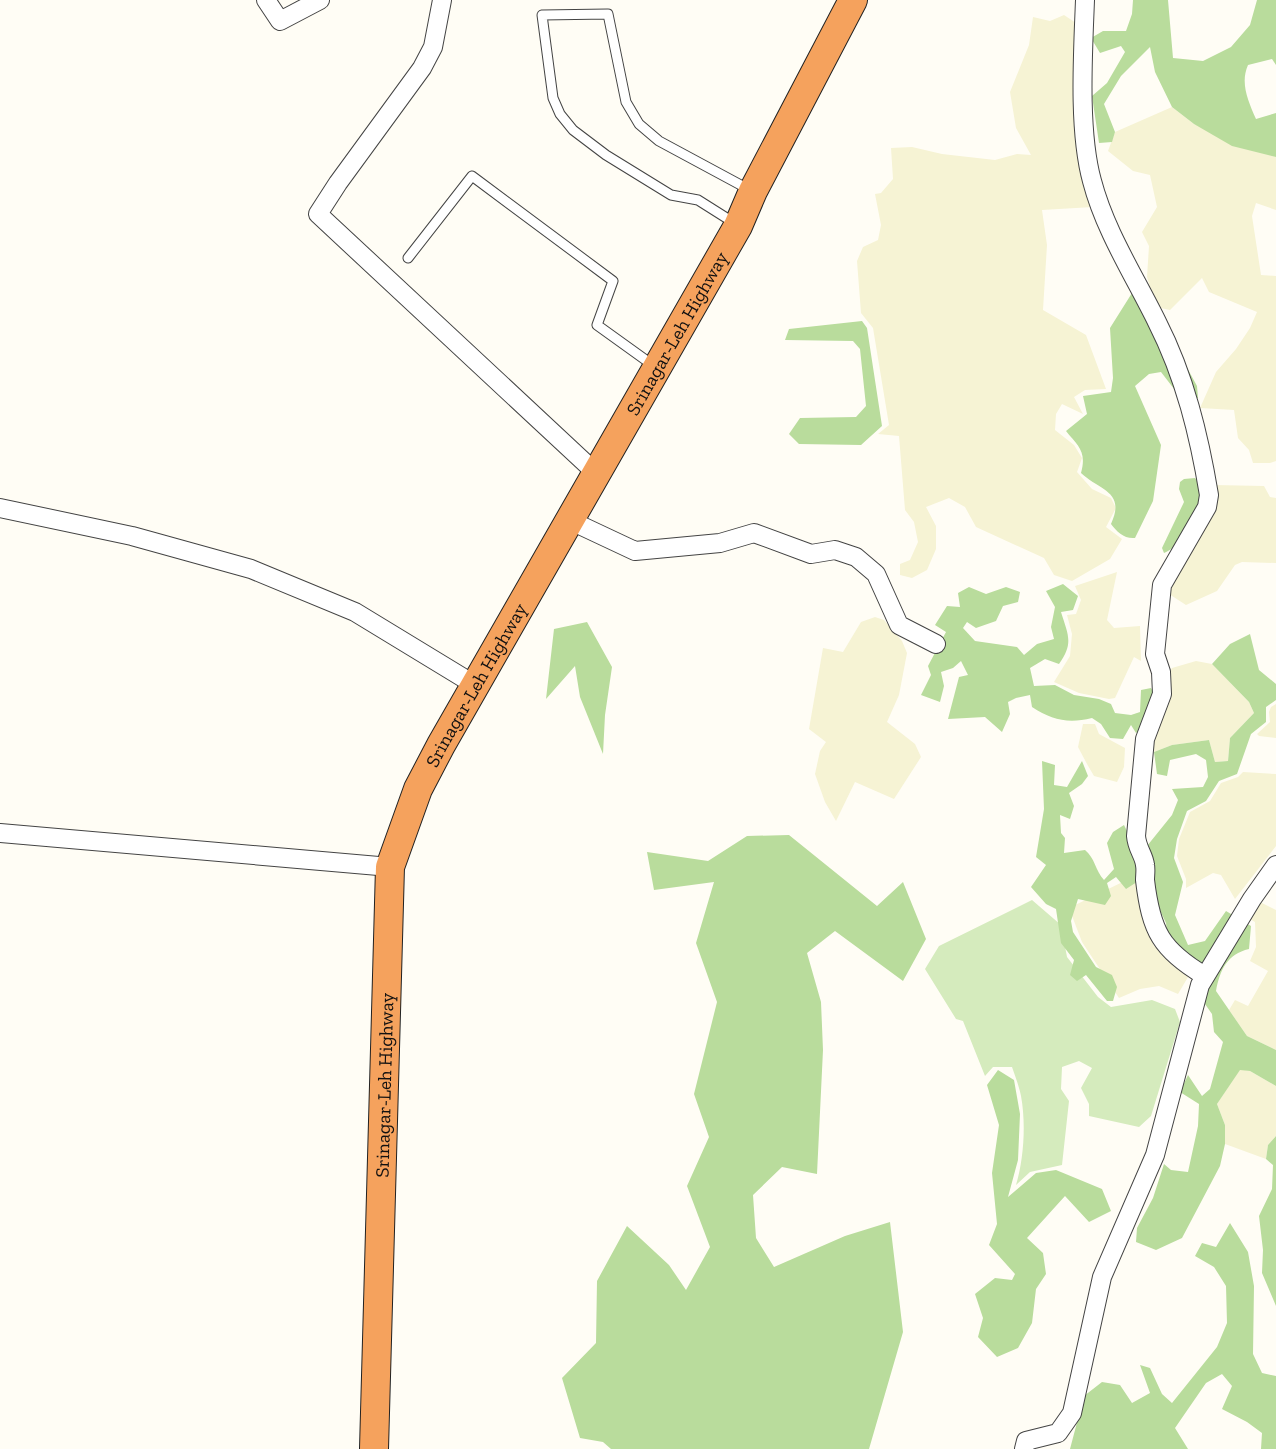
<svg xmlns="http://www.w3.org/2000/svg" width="1276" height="1449" font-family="'Zilla Slab',serif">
	<rect width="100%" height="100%" fill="#fffdf5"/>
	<g fill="#f6f3d4">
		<polygon points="1064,15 1076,23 1093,207 1042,210 1047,245 1043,310 1086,335 1106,389 1085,390 1074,397 1083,414 1062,404 1056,414 1055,430 1074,445 1082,458 1077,472 1092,489 1111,498 1116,508 1106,527 1122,539 1110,559 1072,581 1054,575 1044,558 976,527 965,507 949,498 926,507 936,526 936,549 927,570 912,578 900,575 900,564 910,560 918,542 914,522 905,510 899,436 878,434 889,425 873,328 861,313 857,261 863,247 878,240 881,225 875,194 881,193 893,179 891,148 912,147 942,154 995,160 1017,154 1031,155 1016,128 1010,92 1029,45 1033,17 1050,21"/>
		<polygon points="1172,107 1194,124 1276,157 1276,210 1256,203 1252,216 1261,275 1276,276 1276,461 1270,463 1253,463 1249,450 1238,438 1234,410 1200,408 1216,372 1236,349 1250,328 1257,312 1209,292 1202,278 1170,310 1156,307 1147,277 1149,246 1142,232 1157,207 1150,175 1133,171 1108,151 1115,132"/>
		<polygon points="1214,485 1264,486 1270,497 1276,498 1276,563 1242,562 1235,565 1217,591 1186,605 1169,594 1168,584"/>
		<polygon points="1117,572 1107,620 1114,628 1140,626 1141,661 1134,657 1115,698 1109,699 1079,693 1054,682 1070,656 1072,634 1067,615 1076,614 1081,600 1075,586"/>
		<polygon points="875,617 884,620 902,641 907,653 899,695 887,722 915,744 921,757 894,799 855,782 836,821 825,802 815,774 820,751 826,742 809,729 823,648 843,652 861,622"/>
		<polygon points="1196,661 1212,664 1249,702 1254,713 1230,738 1228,761 1215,762 1209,740 1172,745 1154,752 1151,739 1170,698 1168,675 1172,668"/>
		<polygon points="1276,704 1276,738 1259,736 1257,734 1270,722 1269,712 1271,707"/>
		<polygon points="1083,724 1095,724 1099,734 1125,748 1124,767 1117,782 1094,776 1087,764 1078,747"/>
		<polygon points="1243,772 1276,774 1276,846 1235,899 1221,875 1213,873 1186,888 1186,879 1177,856 1179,839 1190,812 1210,801 1221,783 1238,777"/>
		<polygon points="1135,876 1142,914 1154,946 1188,977 1178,994 1159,986 1140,989 1119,998 1082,942 1069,908"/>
		<polygon points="1260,902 1276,910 1276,1050 1247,1036 1229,1010 1235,1000 1248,1006 1268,971 1250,961 1256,947 1255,922 1248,918"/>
		<polygon points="1240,1069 1250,1071 1276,1086 1276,1136 1268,1145 1266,1159 1225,1144 1225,1125 1217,1104"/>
	</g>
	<path fill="#d5ebbd" d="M1032 900 1061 925 1067 957 1098 997 1111 1007 1152 1000 1175 1009 1180 1022 1151 1116 1139 1127 1089 1116V1104L1081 1088 1092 1068 1079 1061 1062 1067 1061 1089 1069 1101 1062 1165 1030 1172 1016 1185C1024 1158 1026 1123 1021 1096 1019 1086 1015 1076 1012 1067H993L985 1076 963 1021 956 1019 925 969 939 946Z"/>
	<g fill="#b9dc9c">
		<path d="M1133 0H1168L1173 58 1203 61 1231 47 1250 25 1257 0H1276V65L1272 59 1248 65C1240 83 1248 101 1256 119L1276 113V157L1232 146 1194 124 1172 107 1155 72 1150 47 1121 76 1104 104 1115 132 1112 142 1099 143 1092 96 1107 83 1125 52 1121 46 1100 53 1091 38 1103 31H1126L1132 14Z"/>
		<path d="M1144 289 1197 386 1198 398H1181L1161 372 1149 374 1135 386 1161 445 1153 501 1135 538C1124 539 1117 532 1111 524 1126 491 1100 491 1081 473 1087 451 1078 446 1066 431L1087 414 1083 396 1111 392 1113 378 1110 328 1132 293Z"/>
		<polygon points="862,321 867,328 882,426 861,445 799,444 789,434 800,418 856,417 866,406 860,349 853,341 785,340 789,329"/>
		<path d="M1195 478C1211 495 1183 547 1164 553L1162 548 1184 502 1179 489 1180 482 1184 479Z"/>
		<path d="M1063 584 1078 596 1073 610 1061 612C1068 635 1074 643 1059 664L1045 659 1030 668 1034 686 1055 685 1074 695 1099 699 1111 704 1115 713 1131 715 1140 712 1141 690 1151 688 1156 697 1151 712 1146 711V725L1136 733 1131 725 1123 739 1110 738 1101 724 1092 718C1068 724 1052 720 1032 707L1030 695 1016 698 1008 702 1010 714 1002 732 985 717 948 719 959 677 968 675 961 661 953 668 941 672 944 686 940 702 921 695 931 675 928 666 946 632 935 625 947 606 960 607 958 593 969 587 986 594 1006 587 1020 592 1018 602 1003 606 996 621 976 628 967 622 963 628 975 641 1017 647 1024 655 1037 644 1054 639 1051 627 1055 607 1046 591Z"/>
		<polygon points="587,622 612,667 605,715 603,754 580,697 575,666 546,699 554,629"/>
		<path d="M1250 634 1259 670 1276 684V700L1266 707V722L1251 734 1237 774 1219 781 1206 801 1187 811 1177 839 1174 858 1183 882 1175 915 1188 945 1205 941 1226 911 1251 926 1249 949C1227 954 1220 970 1216 991L1247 1036 1276 1050V1086L1250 1071 1240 1070 1217 1104 1225 1125V1144L1220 1166 1182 1238 1156 1250 1136 1242 1137 1228 1153 1198 1164 1164 1171 1170 1188 1172 1198 1126 1199 1104 1180 1092 1188 1075 1202 1096 1210 1089 1223 1042 1214 1032 1212 1014 1200 997 1204 985 1168 940 1166 923 1157 904 1147 846 1172 815 1178 800 1172 789 1203 787 1208 777 1206 760 1196 754 1170 760 1167 776 1157 774 1154 752 1172 745 1209 740 1215 762 1228 761 1230 738 1254 713 1249 702 1212 664 1230 644Z"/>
		<path d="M1042 761 1055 765 1054 785 1067 787 1082 761 1088 776 1082 784 1069 793 1074 806 1070 819 1060 815 1061 833 1065 838 1064 853 1085 850C1095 858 1095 870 1104 880L1114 869 1107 843 1113 832 1124 825 1130 837 1140 880 1126 889 1116 877 1107 883 1111 896 1105 905 1078 899 1071 921 1073 932 1096 967 1112 975 1117 987 1113 1001H1107L1086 975 1077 981 1070 975 1074 960 1061 943 1056 909 1046 904 1031 887 1046 865 1036 857 1044 809Z"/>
		<polygon points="789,835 877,906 903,882 926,939 903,981 835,931 807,953 821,1002 823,1050 817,1174 782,1167 753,1195 756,1238 774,1267 845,1236 890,1222 903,1332 869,1449 611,1449 603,1442 580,1438 562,1378 596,1343 597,1281 627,1226 669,1265 686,1290 710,1247 687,1186 709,1137 694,1094 717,1002 696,943 714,882 654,890 647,852 708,861 747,836"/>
		<polygon points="998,1070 1014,1080 1020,1114 1018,1160 1008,1197 1036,1173 1056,1170 1102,1189 1111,1211 1089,1222 1065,1196 1027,1238 1043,1253 1046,1274 1036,1289 1032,1323 1018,1348 997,1357 978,1337 983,1318 975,1294 995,1278 1012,1280 1015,1274 989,1245 997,1224 992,1173 999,1125 987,1085"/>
		<polygon points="1276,1136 1276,1306 1262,1273 1263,1250 1259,1216 1272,1189 1273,1165 1266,1159 1268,1145"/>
		<polygon points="1230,1223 1248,1252 1254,1286 1253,1354 1262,1373 1276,1376 1276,1449 1261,1449 1262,1433 1247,1422 1222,1409 1232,1386 1222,1374 1206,1383 1175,1428 1188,1449 1070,1449 1084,1396 1102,1382 1120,1385 1132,1403 1150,1393 1140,1365 1150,1368 1162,1394 1172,1403 1217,1347 1227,1323 1226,1286 1214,1267 1195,1256 1202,1243 1216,1247"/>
	</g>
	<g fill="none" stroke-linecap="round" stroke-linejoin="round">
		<defs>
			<g id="lane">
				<polyline points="736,224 698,200 671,195 606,155 573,130 560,114 553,98 542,15 608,14 626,102 639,124 659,141 750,190"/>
				<polyline points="408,258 472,176 613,281 597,325 654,366"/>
			</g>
			<g id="street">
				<polyline points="266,0 280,21 320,0"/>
				<polyline points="442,0 433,47 422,68 338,183 318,214 596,473"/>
				<path d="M1085 0C1083 53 1078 130 1092 181 1105 231 1135 277 1157 322 1185 377 1199 435 1209 495L1207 507 1162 585 1155 654 1161 672 1162 694 1145 739 1136 836C1137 849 1144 855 1145 865 1146 870 1145 875 1145 880 1151 931 1161 950 1205 976"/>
				<polyline points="0,508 132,536 251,569 355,612 475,685"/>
				<polyline points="569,520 635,551 720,543 754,533 811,554 835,550 856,557 876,574 899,625 936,644"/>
				<polyline points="0,833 390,867"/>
				<polyline points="1024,1449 1026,1441 1058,1433 1072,1413 1102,1277 1155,1155 1200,985 1252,899 1276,865"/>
			</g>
			<g id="highway">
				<path id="s1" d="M374 1449 390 867 418 789 441 745 738 226 753 191 853 0"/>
			</g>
		</defs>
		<use href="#lane" stroke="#444" stroke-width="11"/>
		<use href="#street" stroke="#444" stroke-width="20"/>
		<use href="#highway" stroke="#222" stroke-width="30"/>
		<use href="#lane" stroke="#fff" stroke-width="9"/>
		<use href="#street" stroke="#fff" stroke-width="18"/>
		<use href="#highway" stroke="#f5a25d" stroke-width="28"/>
	</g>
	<g text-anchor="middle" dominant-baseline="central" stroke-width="5" stroke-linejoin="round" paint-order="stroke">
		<g font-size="19" fill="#111" stroke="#fff">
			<text stroke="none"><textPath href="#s1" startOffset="1189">Srinagar-Leh Highway</textPath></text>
			<text stroke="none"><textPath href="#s1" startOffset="784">Srinagar-Leh Highway</textPath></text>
			<text stroke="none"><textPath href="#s1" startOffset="364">Srinagar-Leh Highway</textPath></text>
		</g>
	</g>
</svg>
